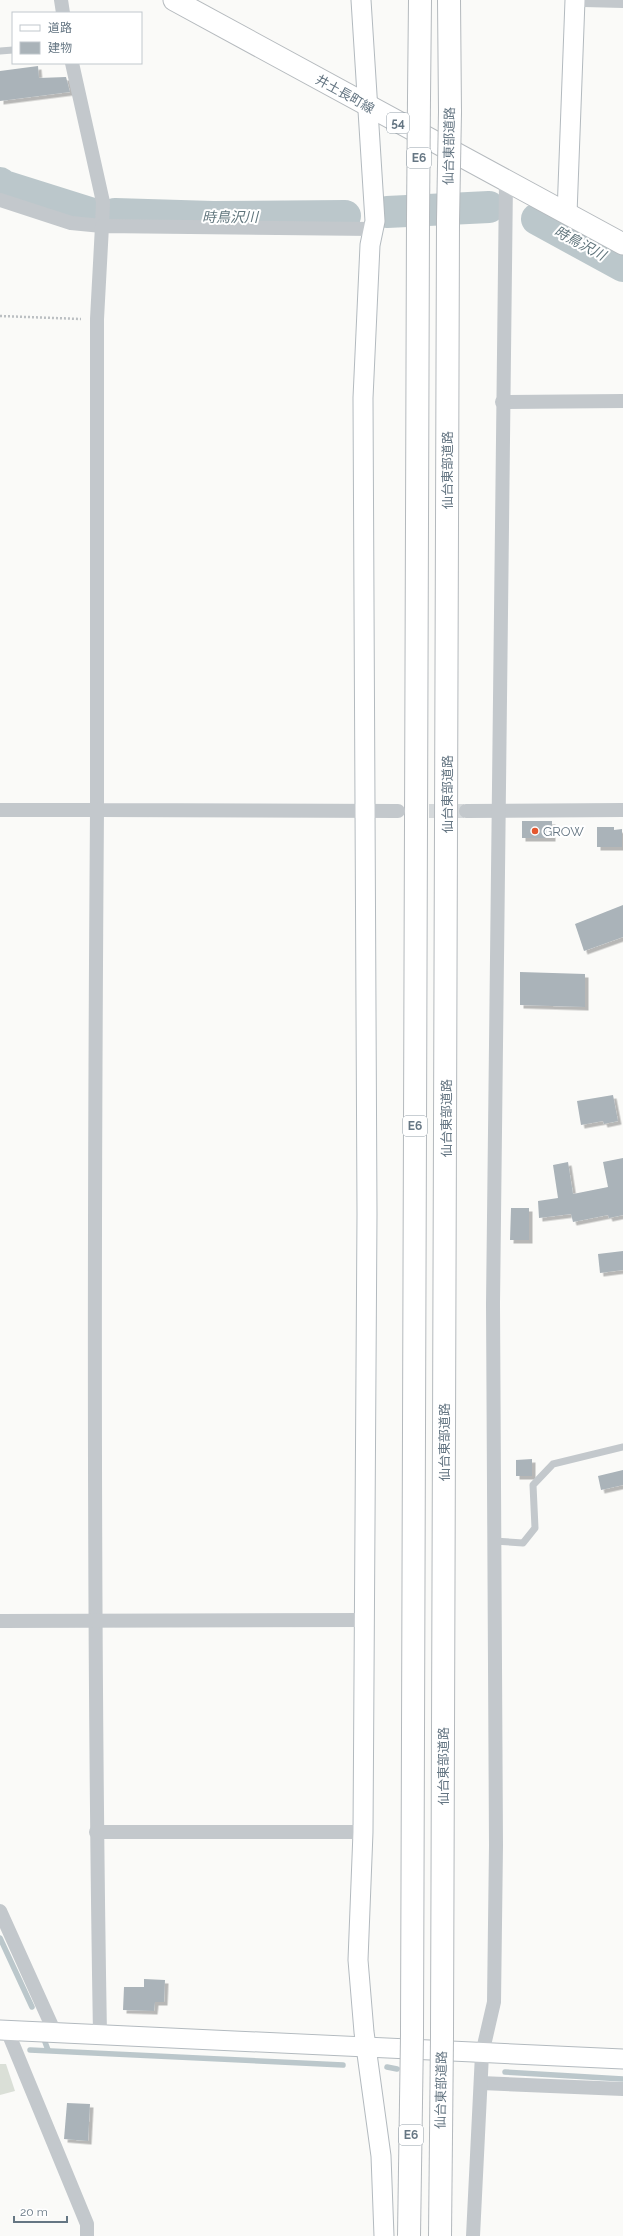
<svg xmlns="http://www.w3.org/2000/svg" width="623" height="2236" font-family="Raleway,'Noto Sans JP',sans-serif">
	<defs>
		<filter id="shadow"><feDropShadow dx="3.5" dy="3.5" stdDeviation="0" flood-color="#0004"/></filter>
	</defs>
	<rect width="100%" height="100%" fill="#fafaf8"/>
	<polygon fill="#dadfd7" points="0,2064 6,2064 15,2091 0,2095"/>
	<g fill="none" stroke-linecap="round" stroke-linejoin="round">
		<g stroke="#bbc7cb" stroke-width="5.5">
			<polyline points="0,1938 32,2007"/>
			<polyline points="45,2042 48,2050"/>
			<polyline points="30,2050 343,2065"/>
			<polyline points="387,2067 397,2069"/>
			<polyline points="505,2072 623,2079"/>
		</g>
		<g stroke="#bbc7cb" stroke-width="32">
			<polyline points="0,183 4,186 93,214"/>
			<polyline points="387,212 489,207"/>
			<polyline points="115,214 213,217 345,216"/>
			<polyline points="537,219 623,266"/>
		</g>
	</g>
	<g fill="#aab3b9" filter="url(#shadow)">
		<polygon points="38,66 39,78 66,77 70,92 0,101 0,71"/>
		<rect x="522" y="821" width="30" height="17"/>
		<polygon points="597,827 614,827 614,830 622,829 622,847 597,847"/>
		<polygon points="623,905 623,937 584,951 575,924"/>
		<polygon points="520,972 585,974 585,1007 520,1005"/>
		<polygon points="613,1095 618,1121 604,1124 603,1121 581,1125 577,1101"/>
		<polygon points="623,1158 623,1215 609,1218 608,1215 573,1222 571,1214 539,1218 538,1201 558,1198 553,1165 568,1162 573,1194 608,1187 603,1162"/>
		<polygon points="511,1208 529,1208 529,1240 510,1240"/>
		<polygon points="623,1251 623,1270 600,1273 598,1254"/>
		<polygon points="532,1459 532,1476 516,1476 516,1460"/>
		<polygon points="623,1470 623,1485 601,1490 598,1476"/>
		<polygon points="144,1979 165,1980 164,2002 155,2002 154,2011 123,2010 124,1987 144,1987"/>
		<polygon points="67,2103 90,2104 88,2141 64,2139"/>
	</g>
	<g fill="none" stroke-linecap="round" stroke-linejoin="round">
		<polyline stroke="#d5d9db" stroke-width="14" stroke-dasharray="14 7" stroke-linecap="butt" points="408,811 466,811"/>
		<defs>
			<g id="secondary">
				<polyline points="361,0 375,221 370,245 363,398 367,1214 363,1832 358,1960 364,2032 381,2156 384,2236"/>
				<polyline points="567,214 575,0"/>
				<polyline points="0,2030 623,2059"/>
			</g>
			<polyline id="primary" points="174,0 623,244"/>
			<g id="highway">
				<polyline points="449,0 450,112"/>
				<polyline points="419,98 420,0"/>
				<polyline points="412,2035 418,218"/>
				<polyline points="442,2036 448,220"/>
			</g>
		</defs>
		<use href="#secondary" stroke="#b3babf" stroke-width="21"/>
		<use href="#primary" stroke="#b5babe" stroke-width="23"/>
		<use href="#highway" stroke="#b4b9bd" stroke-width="24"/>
		<polyline stroke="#bbbfc2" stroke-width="2.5" stroke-dasharray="2 2" stroke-linecap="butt" points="0,316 81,319"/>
		<g stroke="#c3c8cc" stroke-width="7">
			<polyline points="0,51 13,50"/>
			<polyline points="494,1541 523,1543 535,1528 533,1485 553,1464 623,1447"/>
		</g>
		<g stroke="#c3c8cc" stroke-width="14">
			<polyline points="61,0 63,13"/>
			<polyline points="584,0 623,1"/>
			<polyline points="0,200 71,223 102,226 103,202 72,63"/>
			<polyline points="373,229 102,226 97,319 97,810 398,811"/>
			<polyline points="502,402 623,401"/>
			<path d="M0 810H97C94 1218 93 1627 100 2035"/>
			<polyline points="466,811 623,810"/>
			<polyline points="0,1621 365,1620"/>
			<polyline points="96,1832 363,1832"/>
			<polyline points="0,1911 55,2033"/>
			<polyline points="7,2030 87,2224 87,2236"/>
			<polyline points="481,2083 623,2089"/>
			<polyline points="473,2236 482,2054 494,2002 496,1845 493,1304 506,181"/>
		</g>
		<use href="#secondary" stroke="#fff" stroke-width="19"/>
		<use href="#primary" stroke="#fff" stroke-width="21"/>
		<use href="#highway" stroke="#fff" stroke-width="22"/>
		<defs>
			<g id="highway-bridge">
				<polyline points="418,218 419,98"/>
				<polyline points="448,220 450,112"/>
				<polyline points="409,2236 412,2035"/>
				<polyline points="440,2236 442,2036"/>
			</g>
		</defs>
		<use href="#highway-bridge" stroke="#b4b9bd" stroke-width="24" stroke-linecap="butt"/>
		<use href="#highway-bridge" stroke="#fff" stroke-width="22"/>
	</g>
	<circle fill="#e4572e" stroke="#fff" stroke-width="1.5" cx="535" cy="831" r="4"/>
	<g text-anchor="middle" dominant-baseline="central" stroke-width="4" stroke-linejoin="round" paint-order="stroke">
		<g fill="#fff" stroke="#939fa8" stroke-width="1">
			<rect x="387" y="113" width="22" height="20" rx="3"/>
			<rect x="407" y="148" width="24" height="20" rx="3"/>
			<rect x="403" y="1116" width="24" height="20" rx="3"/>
			<rect x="399" y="2125" width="24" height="20" rx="3"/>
		</g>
		<g font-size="12" font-weight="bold" fill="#657683">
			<text x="398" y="123">54</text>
			<text x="419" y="158">E6</text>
			<text x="415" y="1126">E6</text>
			<text x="411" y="2135">E6</text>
		</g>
		<g font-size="13" fill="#657683" stroke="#fff">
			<text transform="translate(345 94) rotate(29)">井土長町線</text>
			<text transform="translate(449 146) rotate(-89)">仙台東部道路</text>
			<text transform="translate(447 470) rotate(-90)">仙台東部道路</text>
			<text transform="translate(447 794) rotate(-90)">仙台東部道路</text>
			<text transform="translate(446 1118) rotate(-90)">仙台東部道路</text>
			<text transform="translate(444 1442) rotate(-90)">仙台東部道路</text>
			<text transform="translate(443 1766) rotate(-90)">仙台東部道路</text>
			<text transform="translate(441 2090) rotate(-89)">仙台東部道路</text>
		</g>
		<g font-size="13" fill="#657683" stroke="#fff" text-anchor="start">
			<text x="543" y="831">GROW</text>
		</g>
		<g font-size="14" font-style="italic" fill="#60757c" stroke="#fff">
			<text x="230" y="217">時鳥沢川</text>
			<text transform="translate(580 243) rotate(28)">時鳥沢川</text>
		</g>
	</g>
	<rect x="12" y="12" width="130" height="52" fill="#ffffff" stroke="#c1c8cd"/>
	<rect x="20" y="25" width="20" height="6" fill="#ffffff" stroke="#c1c8cd"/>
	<text x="48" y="32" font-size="12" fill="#657683">道路</text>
	<rect x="20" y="42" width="20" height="12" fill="#aab3b9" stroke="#c1c8cd"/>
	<text x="48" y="52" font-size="12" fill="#657683">建物</text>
	<path d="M14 2216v6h53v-6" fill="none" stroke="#657683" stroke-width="2"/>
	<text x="20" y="2216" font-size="12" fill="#657683" stroke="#ffffff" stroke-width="3" paint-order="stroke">20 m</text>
</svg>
